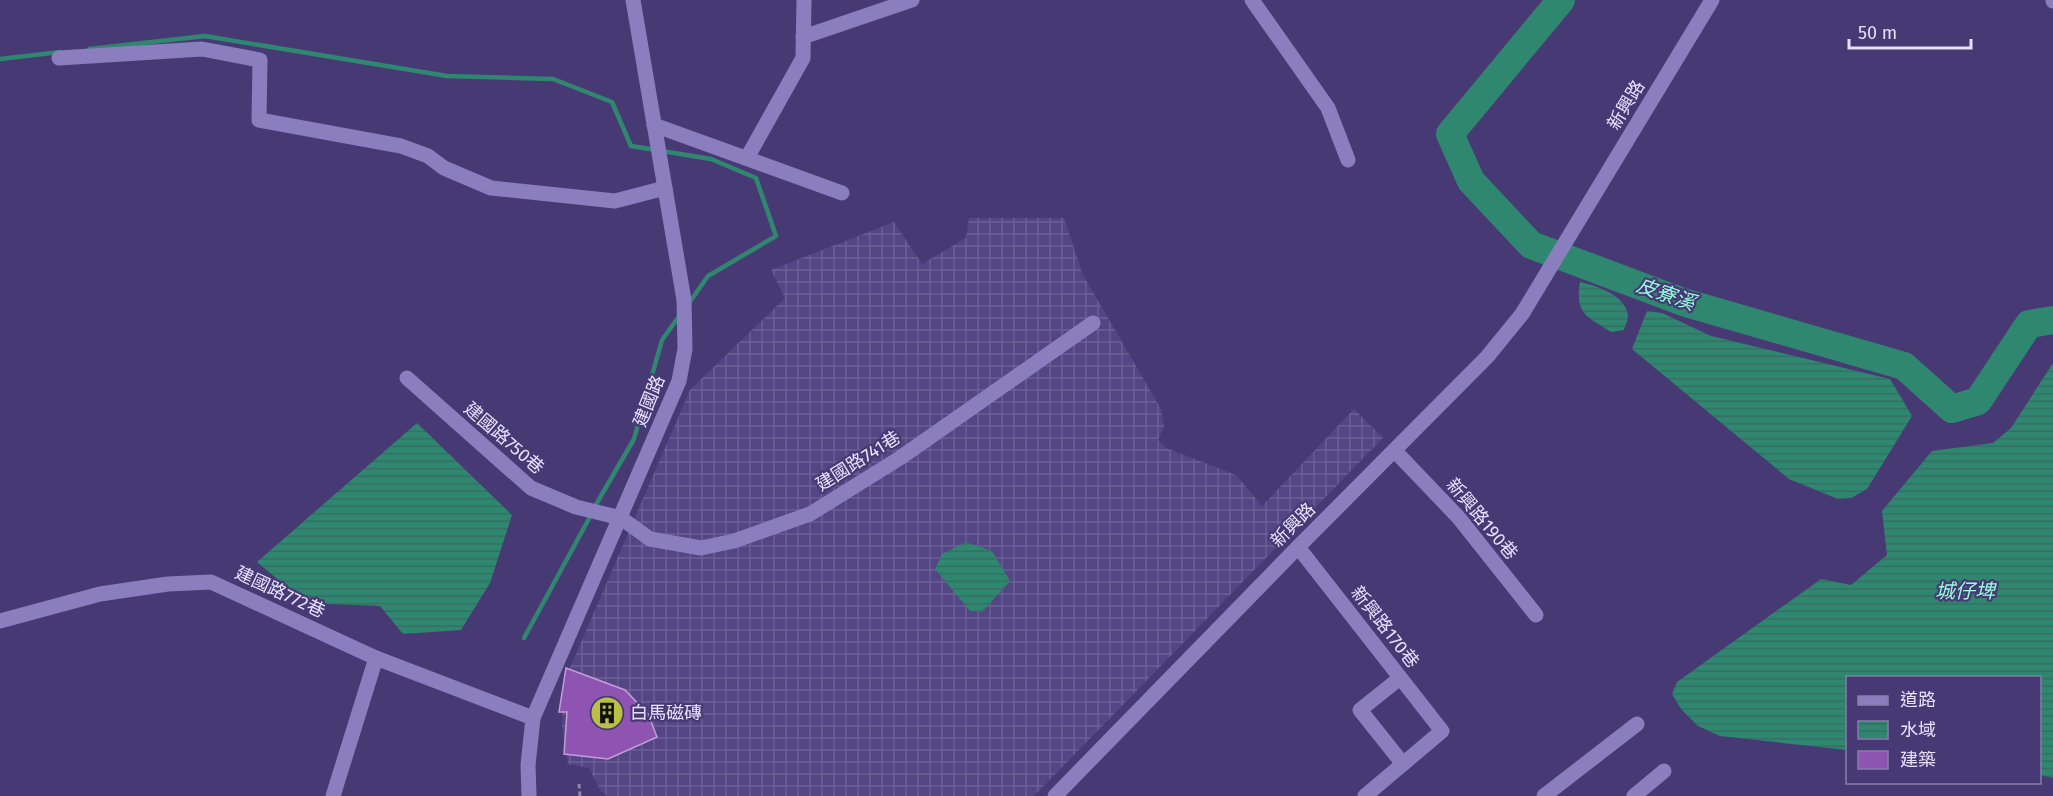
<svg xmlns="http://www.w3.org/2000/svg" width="2053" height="796" font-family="'Fira Sans','Noto Sans TC',sans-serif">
	<defs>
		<pattern id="industrial-grid" width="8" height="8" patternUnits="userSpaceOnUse" patternTransform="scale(1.5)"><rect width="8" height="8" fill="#544584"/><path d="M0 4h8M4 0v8" fill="none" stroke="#6c6096"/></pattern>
		<pattern id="water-rules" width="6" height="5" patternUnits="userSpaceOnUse" patternTransform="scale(1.5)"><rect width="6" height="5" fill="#2f8770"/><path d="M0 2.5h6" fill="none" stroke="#386c62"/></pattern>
	</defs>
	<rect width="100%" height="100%" fill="#473a74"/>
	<polygon fill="url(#industrial-grid)" points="969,218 1064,218 1083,275 1161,409 1164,427 1158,440 1166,448 1236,475 1262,506 1354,409 1383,438 1034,796 607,796 601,791 589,768 568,764 562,726 563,684 690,390 785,298 771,270 894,222 922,264 966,238"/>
	<g fill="url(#water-rules)">
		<path d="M1580 282C1597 286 1626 295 1628 316 1628 320 1625 326 1624 330L1611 332C1587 316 1575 315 1580 282Z"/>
		<polygon points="1647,311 1662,313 1711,336 1890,379 1912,416 1867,489 1851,498 1838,499 1789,479 1632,349"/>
		<polygon points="2053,363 2053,778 2040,775 2040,678 1848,678 1847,750 1720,736 1698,726 1681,709 1672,694 1677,682 1821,579 1851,585 1887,555 1882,511 1932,451 1993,443 2011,428"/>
		<polygon points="417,423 512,515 490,583 461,630 403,634 380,606 306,603 257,562"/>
		<polygon points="966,542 992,551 1010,581 982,612 970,611 935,569 942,554"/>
	</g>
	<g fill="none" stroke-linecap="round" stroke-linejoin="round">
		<g stroke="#2f8770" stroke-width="4.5">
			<polyline points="89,49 205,36 447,76 553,79 612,102 631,146 711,159 756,178 776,236 708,276 689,303"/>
			<polyline points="0,59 60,52"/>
			<polyline points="594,508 634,439 662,340 680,315"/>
			<polyline points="524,638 591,515"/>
		</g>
		<polyline stroke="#2f8770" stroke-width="28" points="1561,0 1450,134 1471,181 1531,245 1683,302 1904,366 1952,409 1978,401 2029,324 2053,320"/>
	</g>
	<polygon fill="#8f53b2" stroke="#c29dda" stroke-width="1.5" points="566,668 625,690 648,714 657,737 608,759 564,754 567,712 559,712"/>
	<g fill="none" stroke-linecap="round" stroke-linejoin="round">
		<polyline stroke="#8e85b2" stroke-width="3" stroke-dasharray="4.5 3" stroke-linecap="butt" points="579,784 580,796"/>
		<g stroke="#8a7ebf" stroke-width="15">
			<polyline points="1252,0 1328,108 1348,160"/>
			<polyline points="2053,0 2053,1"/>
			<polyline points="803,37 912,0"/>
			<polyline points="59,58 202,49 260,60 259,120 401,146 428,156 444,168 491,188 615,201 665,188"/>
			<polyline points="654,125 842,193"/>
			<polyline points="747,158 803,58 804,0"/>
			<polyline points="407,378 531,488 576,507 621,518 650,539 701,548 734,541 810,514 900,458 1093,323"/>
			<polyline points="1395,451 1459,518 1536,615"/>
			<polyline points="1298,547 1442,731 1365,796"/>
			<polyline points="0,621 100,594 168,584 211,582 376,658 533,718"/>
			<polyline points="1400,678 1360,710 1403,764"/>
			<polyline points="333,796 376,658"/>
			<polyline points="529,796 528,765 533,718 679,381 685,349 684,300 633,0"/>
			<polyline points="1055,796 1298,547 1487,357 1522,314 1712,0"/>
			<polyline points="1544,796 1637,724"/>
			<polyline points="1634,796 1664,771"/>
		</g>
	</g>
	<defs>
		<symbol id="building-disc" viewBox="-11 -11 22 22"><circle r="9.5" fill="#bac045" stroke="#473a74"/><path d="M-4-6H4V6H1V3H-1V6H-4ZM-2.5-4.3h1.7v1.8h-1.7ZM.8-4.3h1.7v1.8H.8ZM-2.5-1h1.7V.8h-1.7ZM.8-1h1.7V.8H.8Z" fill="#111"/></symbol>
	</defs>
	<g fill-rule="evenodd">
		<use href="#building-disc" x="588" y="694" width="38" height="38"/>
	</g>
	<g text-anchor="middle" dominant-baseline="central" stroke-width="4.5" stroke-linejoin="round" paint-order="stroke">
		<g font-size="18" fill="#e5e1fd" stroke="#473a74">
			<text transform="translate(1626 105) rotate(-59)">新興路</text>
			<text transform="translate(649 401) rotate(-68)">建國路</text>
			<text transform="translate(504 438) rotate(41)">建國路750巷</text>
			<text transform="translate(858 461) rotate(-32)">建國路741巷</text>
			<text transform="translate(1482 519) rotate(50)">新興路190巷</text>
			<text transform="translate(1293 525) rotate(-45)">新興路</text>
			<text transform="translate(280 592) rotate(25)">建國路772巷</text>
			<text transform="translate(1385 627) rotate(52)">新興路170巷</text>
		</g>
		<g font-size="18" fill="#e5e1fd" stroke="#473a74" text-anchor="start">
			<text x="630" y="713">白馬磁磚</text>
		</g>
		<g font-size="20" font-style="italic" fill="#92fcdb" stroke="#473a74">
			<text transform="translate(1666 294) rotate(19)">皮寮溪</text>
			<text x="1965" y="591">城仔埤</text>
		</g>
	</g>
	<rect x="1846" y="676" width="195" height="108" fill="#473a74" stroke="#867dab" stroke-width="1.5"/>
	<rect x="1858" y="696" width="30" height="9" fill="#8a7ebf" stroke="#867dab" stroke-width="1.5"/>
	<text x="1900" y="706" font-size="18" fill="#e5e1fd">道路</text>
	<rect x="1858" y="721" width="30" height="18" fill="url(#water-rules)" stroke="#867dab" stroke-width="1.5"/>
	<text x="1900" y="736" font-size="18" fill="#e5e1fd">水域</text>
	<rect x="1858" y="751" width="30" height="18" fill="#8f53b2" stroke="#867dab" stroke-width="1.5"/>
	<text x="1900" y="766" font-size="18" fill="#e5e1fd">建築</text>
	<path d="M1849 39v9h122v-9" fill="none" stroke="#e5e1fd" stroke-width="3"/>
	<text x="1858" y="39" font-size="18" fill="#e5e1fd" stroke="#473a74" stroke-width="4.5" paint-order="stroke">50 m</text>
</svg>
